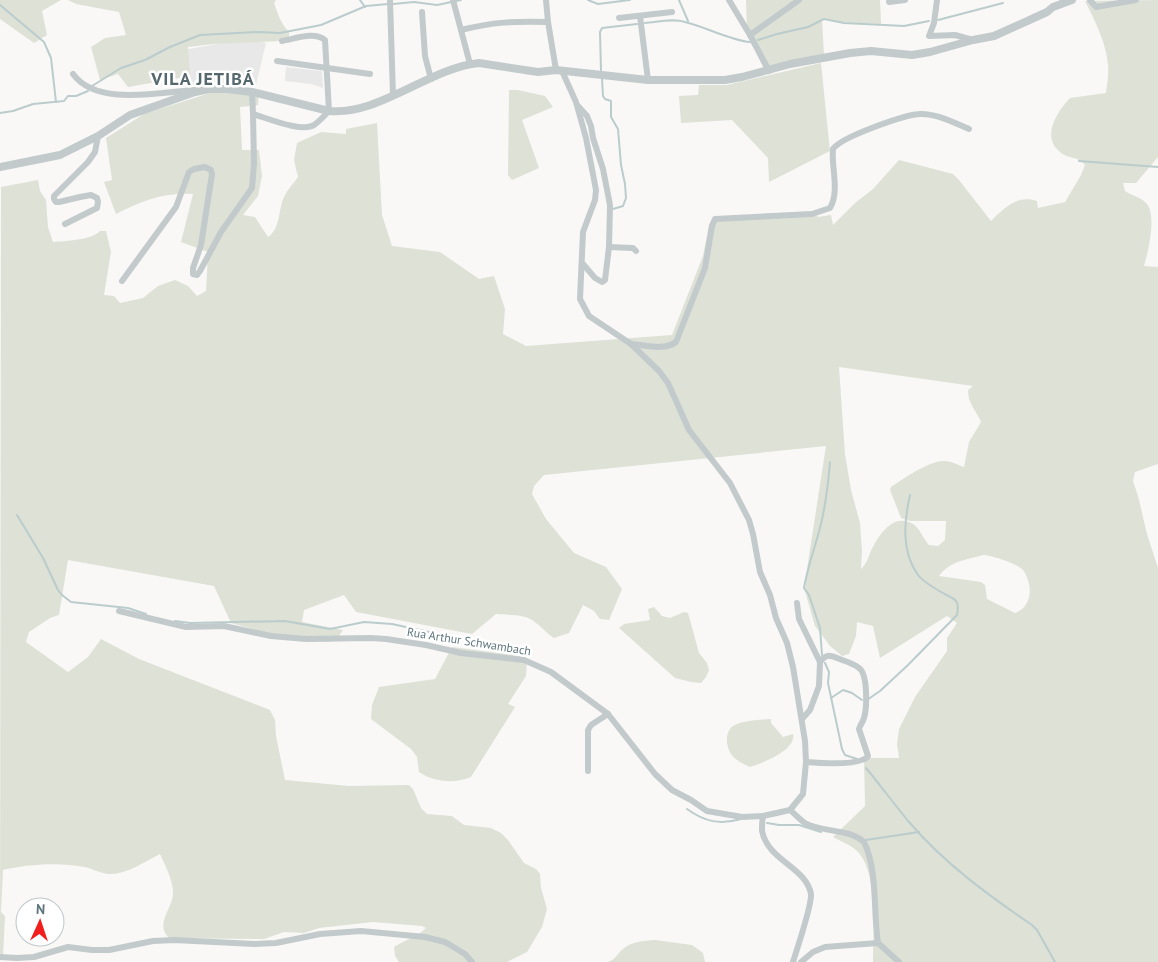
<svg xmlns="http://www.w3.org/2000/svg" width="1158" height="962" font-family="'PT Sans',sans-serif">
	<rect width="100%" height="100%" fill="#f9f8f6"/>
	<g fill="#e7e8e7">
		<polygon points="246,39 266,43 256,85 208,82 189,86 183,50"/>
		<polygon points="286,67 322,71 323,88 311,84 285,81"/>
	</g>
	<g fill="#dde1d6" fill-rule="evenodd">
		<polygon points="0,0 61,0 42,11 47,35 34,43 0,19"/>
		<path d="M68 0H276L274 3C278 14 281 24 289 32V37L280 41 213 44 188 47 190 76 128 87 118 74 100 80 91 47 105 38 126 35 119 12 76 4Z"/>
		<polygon points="746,0 880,0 881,24 841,22 828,19 822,20 824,55 764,69 747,33"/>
		<path d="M1158 0V157L1136 183H1123L1125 191C1131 195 1140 197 1145 202 1158 212 1148 253 1144 266L1158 267V464L1135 472 1133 481 1138 496 1147 534 1158 568V962H873C873 933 879 873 857 851 851 845 840 841 833 837L865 806 864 758H899L897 744 899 729 915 697 947 651V638L957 623 947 616 880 658 873 626 857 622 856 636 849 654 842 656 830 646 815 626 805 591 807 569 826 446 544 475 534 486 532 494 546 519 574 553 606 567 622 589 609 620 600 619 594 611 583 605 569 633 554 638C546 633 540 625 532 620 523 614 507 615 496 614L472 634 356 612 344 595 304 610 302 622 343 630 337 639 329 642 304 640 267 633 231 623 214 586 68 560 59 615 50 618 29 632 26 642 68 672 88 657 101 639 139 659 270 710 275 720 276 736 285 780 349 786 409 785 413 789 421 808 427 814 452 816 464 825 491 828 501 833 508 840 524 863 536 869 540 874 541 888 547 909 542 927 527 952 507 962H399L395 956 394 947C405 940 418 937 426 928L422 926 373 922 319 928 304 933 284 932 264 939 169 938C155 925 171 910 173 895 174 882 165 865 160 854 144 862 128 874 110 874 101 874 92 868 84 867 59 862 27 864 3 870L1 912 5 916 3 957 0 953 1 187 38 180 40 191 46 200 48 227 53 242C65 241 92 240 100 231H106L111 252 104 295 114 296 120 303 143 298 158 286 175 280 188 286 197 296 206 291 208 252 181 242 193 194C164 192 141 201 116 214L104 182 112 180 106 138 144 114 213 92H259L258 105 240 107 242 150H259L262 176 258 196 243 215 255 217 268 237C281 228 278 210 284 197 287 190 294 183 298 177L294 160 297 143 321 132 346 134V129L377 123 382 215 392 246 440 252 479 279 494 276 505 309 503 334 526 346 672 335 703 256 709 225 712 219 814 211 818 217 831 215 833 225 855 203 873 189 899 160 953 174 959 180 991 221C1003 209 1017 194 1037 201L1038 208 1065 202 1081 175 1085 165C1078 156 1069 159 1061 153 1040 137 1057 112 1070 98L1106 93C1107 84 1109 74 1108 65 1106 42 1095 21 1085 1ZM839 367 973 386 968 390C968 404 976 410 981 422L969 442 964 467C958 465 951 461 945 461 930 460 903 479 891 487L890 490 901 518 910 521H946L945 540 938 546 929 545C923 539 920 528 913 524 895 513 881 532 874 545 869 553 868 563 861 569L862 551 860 523 851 490 845 454ZM983 555C991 555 1018 564 1023 570 1033 584 1033 607 1015 613L987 599 985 585 981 582 939 576C950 561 966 560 983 555Z"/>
		<polygon points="821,63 830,151 769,182 768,158 732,120 681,123 679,96 698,95 699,85 727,85"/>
		<polygon points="509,90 518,90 545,96 553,107 522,120 539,168 512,180 508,175"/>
		<polygon points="654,607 662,616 670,618 684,612 688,613 699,653 707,663 709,670 706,677 701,683 691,682 675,678 619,628 624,624 650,620 648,609"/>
		<path d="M452 647 523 656 527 660 526 676 508 704 515 707 471 777C455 784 433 782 419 772L417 757 411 749 371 719 372 705 379 687 435 679Z"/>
		<path d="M771 719V723L783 737 793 734C797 750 763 763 750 767 743 764 735 760 731 754 725 745 725 729 735 725 745 720 760 720 771 719Z"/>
		<path d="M655 940 692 945 703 953 705 962H608C616 959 617 954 623 949 633 941 643 941 655 940Z"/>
	</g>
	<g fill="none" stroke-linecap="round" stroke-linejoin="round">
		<g stroke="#bbcccd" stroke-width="2">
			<polyline points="360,0 365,7"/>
			<polyline points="588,0 598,4 630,0"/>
			<polyline points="679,0 688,21"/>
			<polyline points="393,4 414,2 437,5 461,0"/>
			<polyline points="0,5 44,42 51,58 56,102"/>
			<polyline points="938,20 1003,3"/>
			<path d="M645 23C658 22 673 18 685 22 703 26 732 41 750 42"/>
			<polyline points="758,40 777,34 808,27 824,19 844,23 904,26 929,21"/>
			<polyline points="601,71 600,32 602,28 637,24"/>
			<polyline points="602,79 603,96 605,99 611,101 611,117 618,129 621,165 625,184 626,198 623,206 613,209"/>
			<polyline points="92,86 121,68 145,60 170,47 200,35 258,32 280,33 321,25 366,6 388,4"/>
			<polyline points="0,113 13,111 33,104 64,101 68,96 76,96 88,91"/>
			<polyline points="1079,161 1158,167"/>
			<polyline points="17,515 43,558 58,590 62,595 71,602 128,608 146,614"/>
			<polyline points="175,621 190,623 285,621 330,629 364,622 392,624 475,642"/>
			<path d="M822 655 820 628 809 595 804 588C807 570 813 553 818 535 825 512 828 486 830 462"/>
			<polyline points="825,663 829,672 828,683 842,749 845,755 857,759"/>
			<polyline points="831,698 843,690 852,693 862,700"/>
			<path d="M867 700 880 691 908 665 957 615C958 609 959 603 954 599 943 593 926 585 918 575 901 551 904 522 910 495"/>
			<path d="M866 768C881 786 894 804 909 822 944 863 988 895 1032 925L1037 930 1055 962"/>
			<path d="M687 809C705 822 720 825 741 819"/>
			<polyline points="767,823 779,825 799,825 821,832"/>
			<polyline points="866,840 919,832"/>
		</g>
		<g stroke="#c3cacc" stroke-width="6">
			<polyline points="390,0 393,95"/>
			<polyline points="453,0 470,64"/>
			<polyline points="546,0 548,22 556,70"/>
			<polyline points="729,0 750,35 769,71"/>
			<polyline points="937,0 934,23 929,36 955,35 973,40"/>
			<polyline points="1090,0 1096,7 1136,0"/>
			<polyline points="889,2 905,0"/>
			<polyline points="422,12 425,56 431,79"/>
			<polyline points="640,16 648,80"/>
			<polyline points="619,18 672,12"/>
			<path d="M461 30C493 22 514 21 548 22"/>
			<polyline points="750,35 799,0"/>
			<polyline points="277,61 370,74"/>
			<path d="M73 74C97 107 160 92 195 90"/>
			<path d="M252 92 253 114C267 118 302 133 314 125 320 121 324 116 329 111L325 40C314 31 295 39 282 41"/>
			<polyline points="578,106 587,116 591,126 593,138 603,169 610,205 609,247 605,280 602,282 595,278 583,264"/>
			<polyline points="65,224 97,208 98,202 97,198 91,195 80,197 59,202 56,202 54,199 54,196 88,162 95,152 98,136"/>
			<polyline points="609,247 633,248 636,251"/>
			<polyline points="122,281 176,207 189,172 194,169 205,167 211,170 212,174 201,245 193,268 193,274 197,275 200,271 221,232 252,188 254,163 253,114"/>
			<path d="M631 344C645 345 664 351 676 342L705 268 712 226 715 219 812 214 830 208C840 191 831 167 833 149 841 137 906 114 921 114 938 114 954 123 969 129"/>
			<polyline points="797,603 799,619 820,662 819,686 810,710 802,719"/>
			<polyline points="119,611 186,627 224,626 271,636 306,639 371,638 386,639 426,645 461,653 524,660 551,672 608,714 655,774 672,790 691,800 707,811 742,817 763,816 790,810 803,794 806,762 805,741 793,667 787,643 776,618 770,595 760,572 753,534 749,520 730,483 689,430 668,383 659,371 631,344 589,316 580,299 583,232 595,200 596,190 586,138 576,102 562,71"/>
			<path d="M806 762C819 763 861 766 868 756L859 729C860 725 863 722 864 718 867 708 868 674 859 668 853 663 844 661 837 658 829 655 826 654 820 662"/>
			<polyline points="588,771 588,730 591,725 608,714"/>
			<path d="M790 810C795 814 800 820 805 823 823 833 848 828 864 842 878 871 873 911 878 943"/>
			<path d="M763 816C762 821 762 826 762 831 768 861 806 867 811 894 812 905 797 949 793 962"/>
			<polyline points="878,943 899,962"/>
			<polyline points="0,957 17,958 34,957 68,947 92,950 109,950 153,941 174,940 254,944 276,943 320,934 361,931 425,937 445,942 465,954 472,962"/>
			<polyline points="801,962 813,952 825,947 878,943"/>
		</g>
		<path stroke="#c3cacc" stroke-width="8" d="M0 167 60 155 98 136 130 115 195 92 209 89H227L252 92 329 111C379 116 429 68 479 63L538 72 556 70 648 80H725L742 77 790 64 850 53 871 51 912 55 930 52 973 40 994 36 1047 12 1053 7 1072 0"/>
	</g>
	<g text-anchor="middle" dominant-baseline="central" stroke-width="5" stroke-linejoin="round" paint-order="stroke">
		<g font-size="12" fill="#5d767d" stroke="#fff">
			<text transform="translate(469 641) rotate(9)">Rua Arthur Schwambach</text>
		</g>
		<g font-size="18" font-weight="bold" letter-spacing="1" fill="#54686e" stroke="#fff">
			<text x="203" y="78">VILA JETIBÁ</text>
		</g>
	</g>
	<g transform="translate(40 922) rotate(3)"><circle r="24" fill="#ffffff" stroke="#bec8cb"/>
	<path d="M0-4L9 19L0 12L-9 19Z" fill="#f21e1d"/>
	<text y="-8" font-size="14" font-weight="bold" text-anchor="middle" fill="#5d767d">N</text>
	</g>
</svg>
